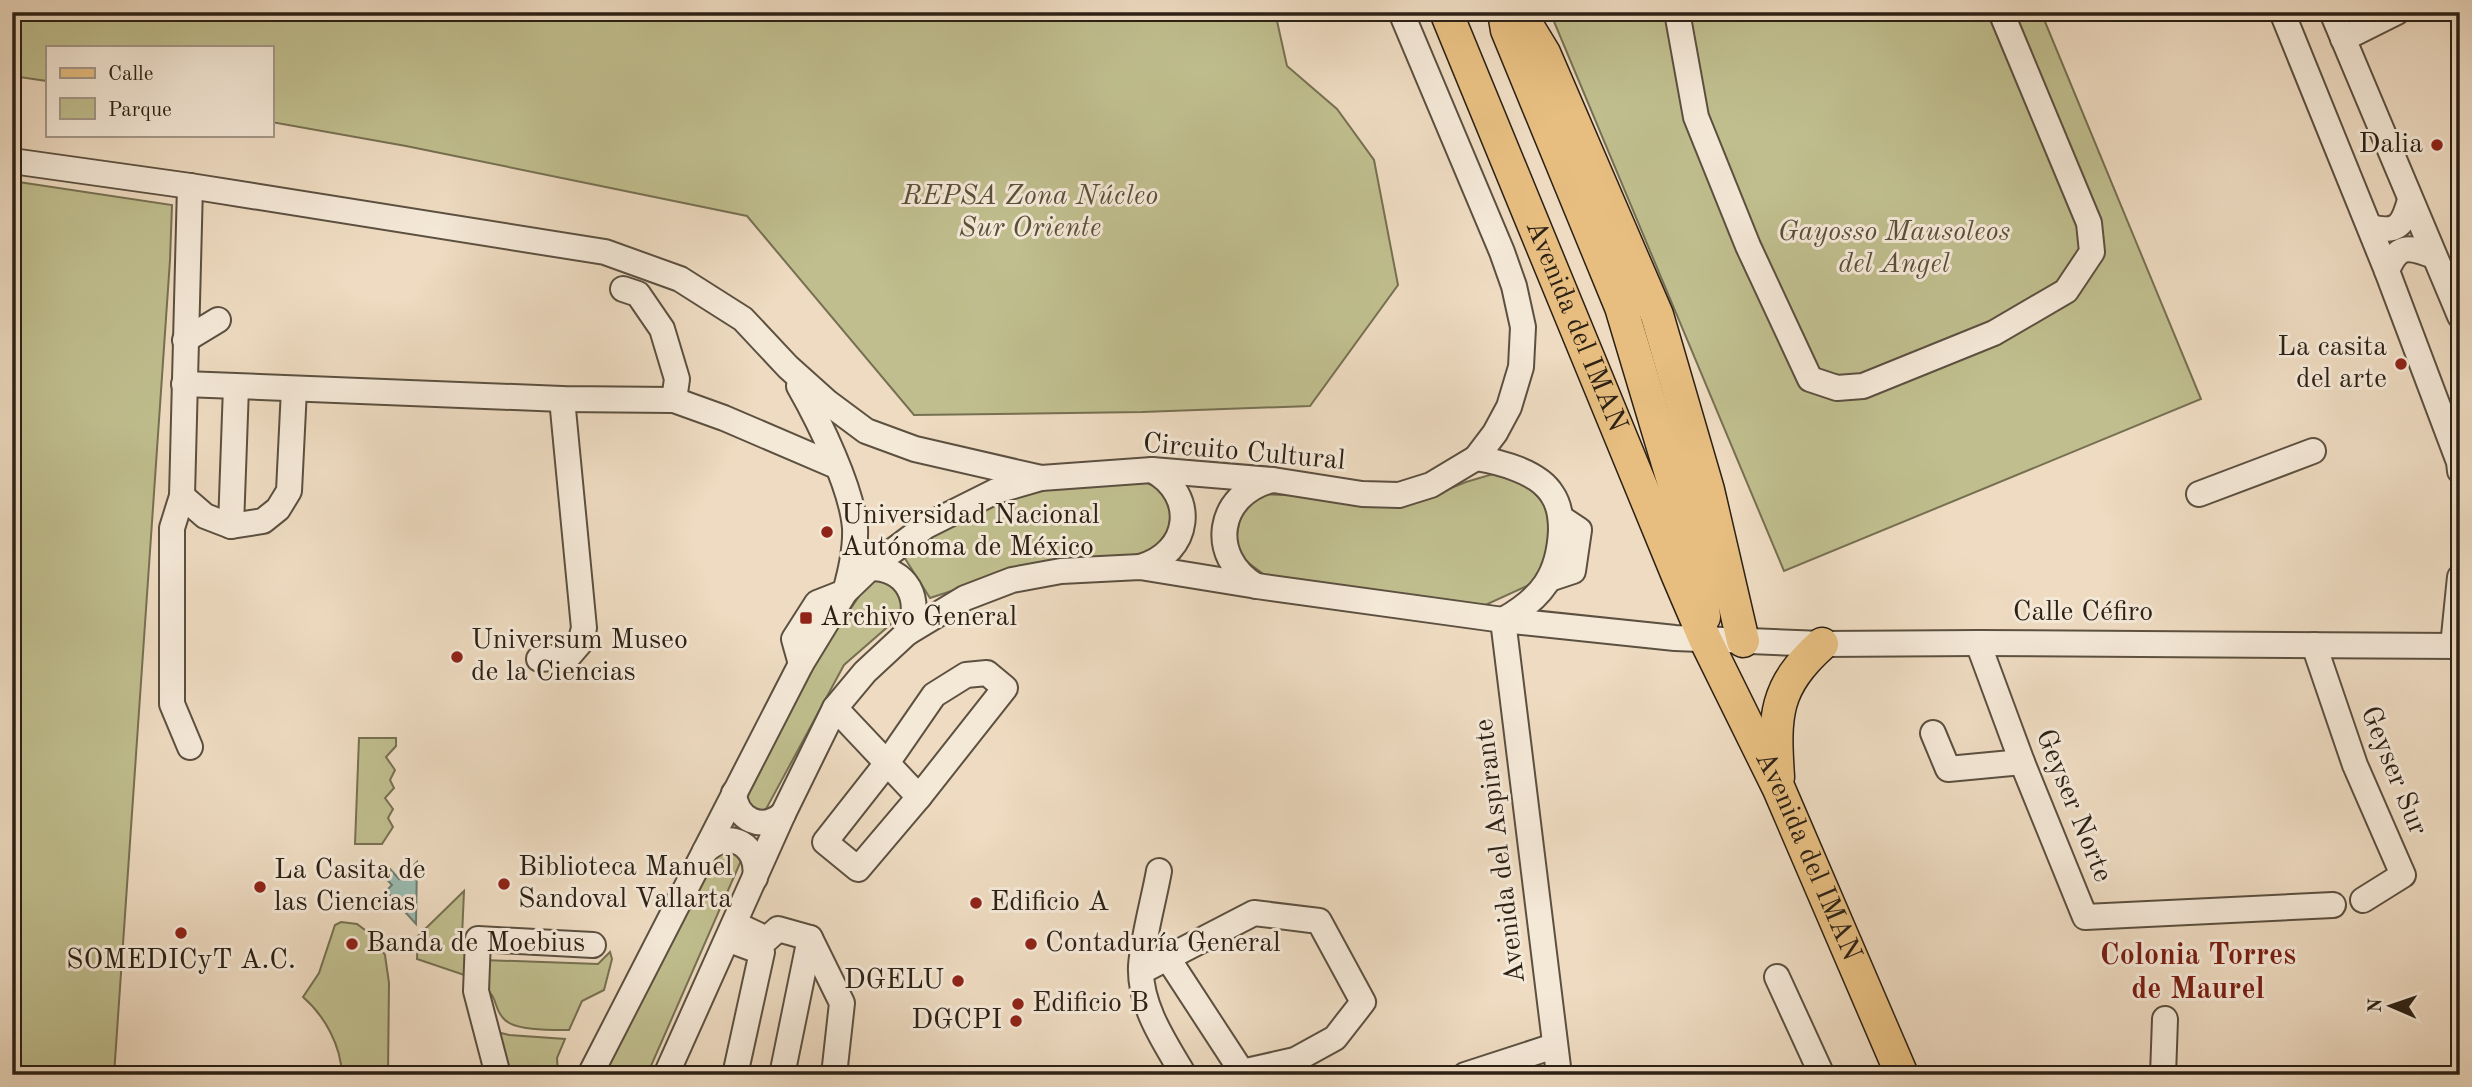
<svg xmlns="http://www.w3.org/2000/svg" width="2472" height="1087" font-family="'Old Standard TT',serif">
	<rect width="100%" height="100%" fill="#eedbc1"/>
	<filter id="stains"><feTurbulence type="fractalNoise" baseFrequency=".00286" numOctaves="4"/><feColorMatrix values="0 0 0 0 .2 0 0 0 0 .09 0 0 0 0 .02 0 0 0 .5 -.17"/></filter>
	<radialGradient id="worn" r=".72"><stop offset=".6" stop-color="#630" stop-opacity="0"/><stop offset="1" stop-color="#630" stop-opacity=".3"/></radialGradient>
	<g fill="#c0be8e" stroke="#767052" stroke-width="2">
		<polygon points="12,12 1275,12 1287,66 1337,109 1374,160 1398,285 1310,406 1142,412 914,415 747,216 406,146 271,122 271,47 47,47 47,81 12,76"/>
		<polygon points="1550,12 2041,12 2201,399 1784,571"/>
		<polygon points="12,181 172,205 170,260 114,1075 12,1075"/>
		<polygon points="1503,471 1529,487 1547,507 1551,545 1547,568 1529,585 1481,607 1266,576 1234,552 1240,517 1257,494 1313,496 1401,508 1466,482"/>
		<path d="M1143 481 1162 490 1171 508 1169 529 1151 553 985 580 930 598 904 557C939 529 990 499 1034 491 1069 484 1107 484 1143 481Z"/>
		<polygon points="872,577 897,588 905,605 892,623 844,665 765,811 745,808 739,793 806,675"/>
		<polygon points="359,738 396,738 396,746 386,757 395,770 390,780 394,788 385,798 393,809 388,818 393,827 382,844 355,844"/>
		<polygon points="713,848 744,854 647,1075 602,1075"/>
		<polygon points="464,891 462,937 469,938 467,976 417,959 418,936"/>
		<path d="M341 922 357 924 369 933 385 955 389 983 388 1075H342C341 1046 325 1016 303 997L319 973 335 925Z"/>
		<path d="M610 952 612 959 604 990 582 1001 569 1030C554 1030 514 1031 504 1019 493 1008 499 998 484 987L483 960 598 964Z"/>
		<polygon points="497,1032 509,1035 565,1039 557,1058 558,1075 512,1075"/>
	</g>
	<polygon fill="#99bbb0" stroke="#6d7d72" stroke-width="2" points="417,862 416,924 386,891 392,885 383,875 390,869 399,879"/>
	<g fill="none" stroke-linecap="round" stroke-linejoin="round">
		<defs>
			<g id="minor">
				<polyline points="1677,12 1696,117 1748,246 1810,379 1837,388 1863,386 1994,333 2066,291 2092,252 2089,223 2001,12"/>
				<polyline points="2282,12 2387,271 2459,462 2460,471"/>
				<polyline points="2332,12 2460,316"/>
				<polyline points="2343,39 2397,12"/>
				<polyline points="12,161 190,186 605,252 680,279 743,319 788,367 827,402 866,431 915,449 1041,478"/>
				<path d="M2370 227C2398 234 2403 225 2410 200"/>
				<path d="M2387 271C2398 244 2408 246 2434 256"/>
				<polyline points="623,289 638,294 662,329 677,379 674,400"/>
				<polyline points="185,340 218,320"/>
				<polyline points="184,384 562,399 674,400 724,418 836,466"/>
				<path d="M799 386C819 421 852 488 855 528 856 550 851 571 845 592L817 603 794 639 801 664"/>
				<path d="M1476 458C1500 462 1539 472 1552 494 1559 504 1561 519 1561 530 1559 575 1542 598 1503 620"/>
				<polyline points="2199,494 2313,451"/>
				<polyline points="182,496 205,516 231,526 263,521 278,509 289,491 294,389"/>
				<polyline points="231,526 236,387"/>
				<path d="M1140 567C1191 553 1198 495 1152 470"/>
				<path d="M870 568C907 568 924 600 907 633"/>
				<polyline points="1549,579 1573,571 1579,530 1561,518"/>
				<path d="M1256 586C1207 556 1217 494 1272 480"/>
				<polyline points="1503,620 1559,1075"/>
				<polyline points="1978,643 2022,762 2085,917 2333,905"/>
				<polyline points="2314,645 2355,765 2403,875 2363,900"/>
				<polyline points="2453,646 2460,577"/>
				<polyline points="539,659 568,657 580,643 584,628 562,399"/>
				<polygon points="987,673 1005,688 919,797 858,869 825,842 887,763 934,695 966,675"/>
				<polyline points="835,708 919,797"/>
				<polyline points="1933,733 1948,769 2022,762"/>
				<polyline points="190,747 172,704 172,528 182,496 190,186"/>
				<path d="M734 793C736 820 762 832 783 814"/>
				<path d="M705 851C730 827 760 846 755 878"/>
				<path d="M1159 871C1154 899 1143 938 1141 966 1139 1005 1165 1043 1184 1075"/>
				<polyline points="735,924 767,939 778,929 810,938 842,1003 834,1075"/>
				<polyline points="1142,971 1254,913 1319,921 1363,1002 1335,1038 1295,1060 1242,1072 1167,957"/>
				<polyline points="1777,977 1822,1075"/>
				<polyline points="498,1075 476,991 478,939 593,945"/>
				<polyline points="590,1075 801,664 845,592 870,568 926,526 996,491 1041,478 1152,470 1273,480 1362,494 1399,495 1431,485 1476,458 1495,433 1509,407 1521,367 1523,327 1514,286 1502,252 1401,12"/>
				<polyline points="666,1075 783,814 835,708 865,672 907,633 965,598 1012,580 1061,571 1140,567 1257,586 1503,620 1675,638 1822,644 1978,643 2460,646"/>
				<polyline points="735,1075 762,952 735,942"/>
				<polyline points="782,1075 810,938"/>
				<polyline points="1465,1075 1554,1046"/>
				<polyline points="2163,1075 2165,1019"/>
			</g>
			<g id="major">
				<path id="s1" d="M1446 12 1678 576 1705 639 1779 789 1902 1075"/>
				<polyline points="1504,12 1507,30 1621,307 1701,574 1704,617"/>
				<polyline points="1519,12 1544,53 1657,315 1708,490 1743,641"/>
				<path d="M1778 777C1774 716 1774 687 1822 644"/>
			</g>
		</defs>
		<use href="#minor" stroke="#5c5040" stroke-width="28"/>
		<use href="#major" stroke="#2c2115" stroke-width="35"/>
		<use href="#minor" stroke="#f4e8d7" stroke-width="24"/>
		<use href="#major" stroke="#e7be80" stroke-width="32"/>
	</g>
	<g fill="#8f2418" stroke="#f4e8d7" stroke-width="2.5">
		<circle cx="2437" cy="145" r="7"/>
		<circle cx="2401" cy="364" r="7"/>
		<circle cx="827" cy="532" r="7"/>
		<rect x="799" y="611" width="14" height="14" rx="3.5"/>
		<circle cx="457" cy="657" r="7"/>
		<circle cx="504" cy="884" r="7"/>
		<circle cx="260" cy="887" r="7"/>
		<circle cx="976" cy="903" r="7"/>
		<circle cx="181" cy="933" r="7"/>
		<circle cx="352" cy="944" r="7"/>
		<circle cx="1031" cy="944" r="7"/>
		<circle cx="958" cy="981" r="7"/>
		<circle cx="1018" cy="1004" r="7"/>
		<circle cx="1016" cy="1021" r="7"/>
	</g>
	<g text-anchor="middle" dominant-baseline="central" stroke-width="6" stroke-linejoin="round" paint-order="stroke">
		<g font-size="28" fill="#2c2115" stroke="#f4e8d7" text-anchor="start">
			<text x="2423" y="145" text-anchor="end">Dalia</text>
			<text x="2387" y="348" text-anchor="end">La casita<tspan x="2387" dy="32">del arte</tspan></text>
			<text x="841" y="516">Universidad Nacional<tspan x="841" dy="32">Autónoma de México</tspan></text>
			<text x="820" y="618">Archivo General</text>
			<text x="471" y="641">Universum Museo<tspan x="471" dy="32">de la Ciencias</tspan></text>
			<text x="518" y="868">Biblioteca Manuel<tspan x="518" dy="32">Sandoval Vallarta</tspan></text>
			<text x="274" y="871">La Casita de<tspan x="274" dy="32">las Ciencias</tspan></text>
			<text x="990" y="903">Edificio A</text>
			<text x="366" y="944">Banda de Moebius</text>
			<text x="1045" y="944">Contaduría General</text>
			<text x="181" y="961" text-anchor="middle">SOMEDICyT A.C.</text>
			<text x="944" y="981" text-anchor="end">DGELU</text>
			<text x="1032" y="1004">Edificio B</text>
			<text x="1002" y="1021" text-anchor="end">DGCPI</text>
		</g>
		<g font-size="28" font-style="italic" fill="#585039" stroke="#f4e8d7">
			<text x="1030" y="197">REPSA Zona Núcleo<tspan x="1030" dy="32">Sur Oriente</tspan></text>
			<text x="1894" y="233">Gayosso Mausoleos<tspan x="1894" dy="32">del Angel</tspan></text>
		</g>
		<g font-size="28" fill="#2c2115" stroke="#f4e8d7">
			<text stroke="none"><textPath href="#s1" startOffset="340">Avenida del IMAN</textPath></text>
			<text transform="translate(1244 453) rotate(5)">Circuito Cultural</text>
			<text x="2083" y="613">Calle Céfiro</text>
			<text transform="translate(2393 771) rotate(68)">Geyser Sur</text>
			<text transform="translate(2073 806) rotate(68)">Geyser Norte</text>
			<text transform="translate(1501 851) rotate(-97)">Avenida del Aspirante</text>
			<text stroke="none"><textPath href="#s1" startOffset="919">Avenida del IMAN</textPath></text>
		</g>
		<g font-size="30" font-weight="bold" fill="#7a1f14" stroke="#f4e8d7">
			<text x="2198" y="956">Colonia Torres<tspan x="2198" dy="34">de Maurel</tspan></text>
		</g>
	</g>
	<rect width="2472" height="1087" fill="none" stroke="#eedbc1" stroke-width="42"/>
	<rect x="14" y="14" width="2444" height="1059" fill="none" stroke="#2c2115" stroke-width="3.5"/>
	<rect x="21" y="21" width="2430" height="1045" fill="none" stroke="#2c2115" stroke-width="2"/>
	<rect x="46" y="46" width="228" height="91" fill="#f4e8d7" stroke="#a49889" stroke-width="2"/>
	<rect x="60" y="68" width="35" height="10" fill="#e7be80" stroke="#a49889" stroke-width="2"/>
	<text x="108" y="80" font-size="21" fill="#2c2115">Calle</text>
	<rect x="60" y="98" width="35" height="21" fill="#c0be8e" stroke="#a49889" stroke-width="2"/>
	<text x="108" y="116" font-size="21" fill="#2c2115">Parque</text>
	<g transform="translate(2391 1006) rotate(272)" stroke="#f4e8d7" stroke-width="5" paint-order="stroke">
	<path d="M0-5L12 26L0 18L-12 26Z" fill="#2c2115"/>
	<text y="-10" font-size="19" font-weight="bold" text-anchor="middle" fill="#2c2115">N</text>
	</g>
	<rect width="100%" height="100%" filter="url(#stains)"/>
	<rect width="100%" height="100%" fill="url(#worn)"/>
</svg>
